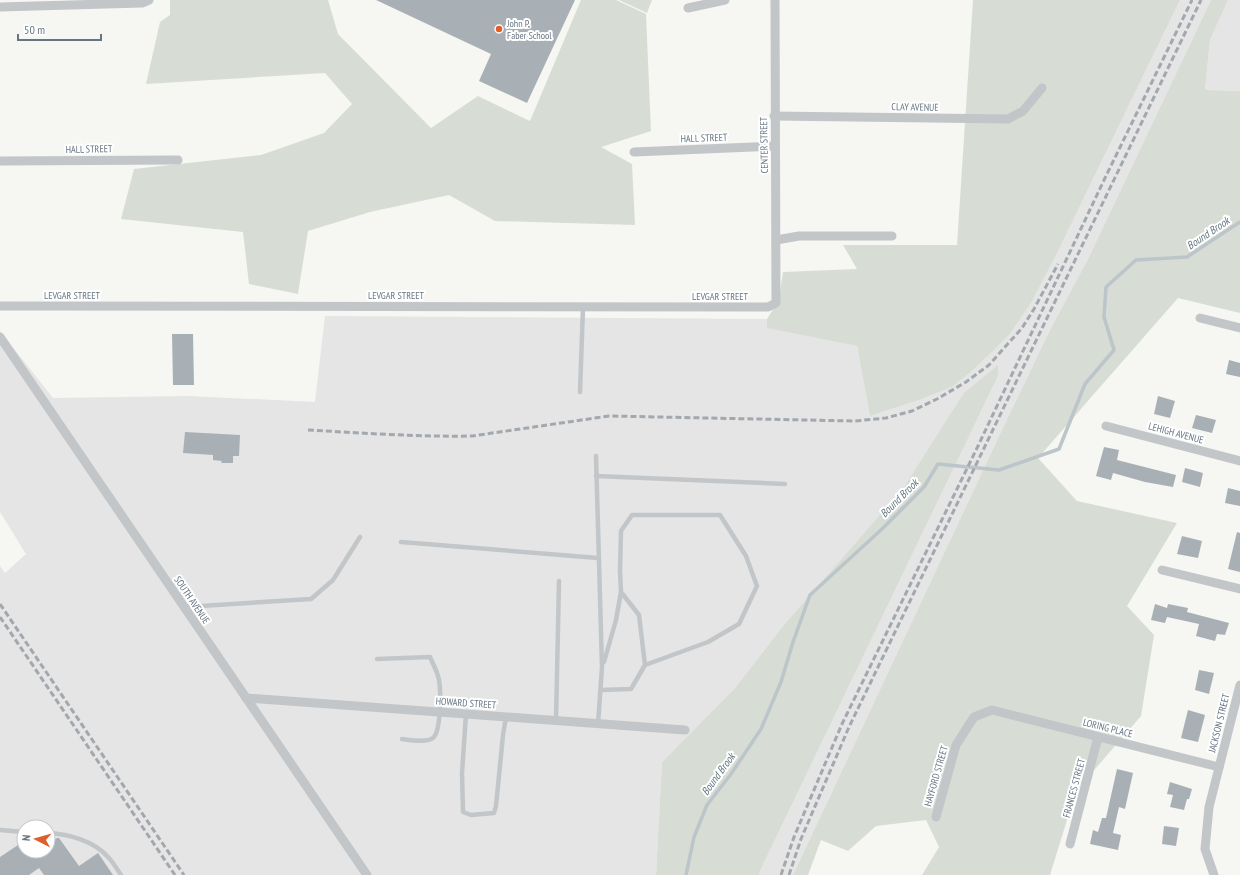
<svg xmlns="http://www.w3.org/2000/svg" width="1240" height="875" font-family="'PT Sans Narrow',sans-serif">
	<rect width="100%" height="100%" fill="#f6f6f3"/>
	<g fill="#e4e5e4" fill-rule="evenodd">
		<path d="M1180 0H1211L1088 259 1052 326 1001 432 793 875H759L760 871 998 376V366L967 391 904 487 783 626 735 688 662 762 656 875H0V566L5 573 26 554 0 512V331L53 398 188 396 315 402 325 316 767 319 768 328 857 346 870 416 919 400 952 387 971 372 985 358 1061 245ZM24 827H48V851H24Z"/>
		<polygon points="1228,0 1240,0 1240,91 1205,90 1210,40"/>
	</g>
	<g fill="#d7ddd4">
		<polygon points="170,0 328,0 338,34 431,128 478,96 530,121 581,0 616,0 646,14 651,131 601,147 632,164 635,225 495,221 449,195 370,212 308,231 298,294 249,284 243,232 121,219 134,169 261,155 324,133 352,104 325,73 146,84 160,22 170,15"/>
		<polygon points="619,0 652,0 647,13"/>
		<polygon points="973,0 1180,0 1061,245 1032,301 1009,335 971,372 952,387 919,400 870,416 857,346 767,328 767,319 779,300 783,272 857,269 843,245 957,245"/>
		<polygon points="1211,0 1228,0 1210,40 1205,90 1240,91 1240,313 1178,298 1038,458 1077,501 1177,523 1127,606 1154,635 1141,716 1076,791 1050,875 922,875 939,847 926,820 876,826 848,851 821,840 808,875 793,875 1001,432 1052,326 1088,259"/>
		<polygon points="998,365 998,376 760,871 759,875 656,875 662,762 735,688 783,626 904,487 964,393"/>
	</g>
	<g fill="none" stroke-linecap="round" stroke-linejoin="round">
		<polyline stroke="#bbc5ca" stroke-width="3.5" points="686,875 694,837 707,805 731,774 761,729 781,682 793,642 810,595 882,529 924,487 938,464 999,470 1059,449 1085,384 1114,350 1104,317 1106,287 1136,260 1187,257 1240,222"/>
	</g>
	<g fill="#a9b0b5">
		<polygon points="376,0 575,0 527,103 479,81 491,54"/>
		<polygon points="172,334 193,334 194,385 173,385"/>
		<polygon points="1229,360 1240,363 1240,377 1226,374"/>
		<polygon points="1158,396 1175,401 1170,418 1154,414"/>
		<polygon points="1196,415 1216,420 1212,433 1192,428"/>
		<polygon points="185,432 240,435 239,456 233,456 233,463 221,463 222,461 213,460 213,455 183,453"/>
		<polygon points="1104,447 1119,450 1117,460 1176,475 1173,487 1145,482 1113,473 1111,480 1096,476"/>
		<polygon points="1185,468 1203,473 1200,487 1182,482"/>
		<polygon points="1228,488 1240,491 1240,506 1225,503"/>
		<polygon points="1237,532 1240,533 1240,572 1228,569"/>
		<polygon points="1182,536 1202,541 1198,558 1177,554"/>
		<polygon points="1155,604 1167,608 1168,604 1188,608 1187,612 1229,623 1225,635 1217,634 1215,641 1196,636 1199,624 1167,617 1165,623 1151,620"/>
		<polygon points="1199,670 1214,673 1209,694 1195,690"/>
		<polygon points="1188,710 1205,715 1198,742 1181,738"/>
		<polygon points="1117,769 1133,773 1125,809 1119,807 1113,833 1121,835 1118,850 1090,844 1093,830 1098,832 1102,818 1106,818"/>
		<polygon points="1170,782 1192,789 1189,799 1187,799 1184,810 1170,807 1173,795 1167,794"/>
		<polygon points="1164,826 1179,828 1176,846 1162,844"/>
		<polygon points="57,838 59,838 79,866 98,853 113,875 44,875 39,868 29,875 0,875 0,857 21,843 24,847 24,851 27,851 31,857 39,851 48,851 48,844"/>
	</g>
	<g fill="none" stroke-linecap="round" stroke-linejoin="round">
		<g stroke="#c2c6c9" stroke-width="4.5">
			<polyline points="580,392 583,307"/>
			<polyline points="596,456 602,667 598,724"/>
			<polyline points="596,476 785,484"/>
			<polyline points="401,542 598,558"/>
			<polyline points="185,607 311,599 333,580 360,537"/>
			<path d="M377 659 430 657C433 664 438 673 439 680 441 691 441 732 433 738 426 743 410 740 402 739"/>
			<polyline points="604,662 616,620 621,592"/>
			<polyline points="601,690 631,689 645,665 708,642 739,624 757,586 746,556 720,515 632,515 621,531 620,571 621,592 639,615 645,665"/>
			<polyline points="466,714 462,773 463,812 471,815 494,813 496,806 503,735 506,717"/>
			<polyline points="556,721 559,581"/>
			<polyline points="0,830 24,832"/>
			<path d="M48 833C69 834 94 841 108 857 113 862 117 869 121 875"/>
		</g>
		<g stroke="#c2c6c9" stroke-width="9">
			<polyline points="0,7 142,3 149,0"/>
			<polyline points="688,8 725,0"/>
			<polyline points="774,116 1008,119 1023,111 1042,88"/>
			<polyline points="634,152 775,146"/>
			<polyline points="0,161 178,160"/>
			<polyline points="776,240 799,236 892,236"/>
			<polyline points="0,306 768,307 776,303 775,0"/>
			<polyline points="1200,318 1240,328"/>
			<polyline points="0,337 367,875"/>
			<polyline points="1106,426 1240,461"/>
			<polyline points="1162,570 1240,589"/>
			<polyline points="246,698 685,730"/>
			<polyline points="936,817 956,745 974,717 992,710 1219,767"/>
			<polyline points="1070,844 1098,737"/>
			<polyline points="1214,875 1205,849 1209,807 1240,685"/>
		</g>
		<g stroke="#a3a8ae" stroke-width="3" stroke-dasharray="6 3" stroke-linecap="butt">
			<path d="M308 430C362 433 417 437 472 436L609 416 855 421 886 418 912 411 937 399 966 382 989 365 1022 328 1034 309 1058 264"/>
			<polyline points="0,604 184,875"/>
			<polyline points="0,617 175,875"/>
			<polyline points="781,875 794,837 842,724 978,446 1105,178 1192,0"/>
			<polyline points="789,875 801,839 849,727 1201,0"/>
		</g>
	</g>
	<circle fill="#de5f2b" stroke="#fff" stroke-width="1.5" cx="499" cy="29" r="4"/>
	<g text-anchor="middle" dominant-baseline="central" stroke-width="4" stroke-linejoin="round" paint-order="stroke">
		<g font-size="10" fill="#667583" stroke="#fff" text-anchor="start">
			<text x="507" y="23">John P.<tspan x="507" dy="12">Faber School</tspan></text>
		</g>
		<g font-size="10" fill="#667583" stroke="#fff">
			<text transform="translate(915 107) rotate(1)">CLAY AVENUE</text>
			<text transform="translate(704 138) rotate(-2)">HALL STREET</text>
			<text transform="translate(764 145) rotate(-91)">CENTER STREET</text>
			<text transform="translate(89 149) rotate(-1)">HALL STREET</text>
			<text x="72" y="295">LEVGAR STREET</text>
			<text x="396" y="295">LEVGAR STREET</text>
			<text x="720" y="296">LEVGAR STREET</text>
			<text transform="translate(1176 433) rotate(15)">LEHIGH AVENUE</text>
			<text transform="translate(192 600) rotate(56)">SOUTH AVENUE</text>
			<text transform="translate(466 703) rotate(4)">HOWARD STREET</text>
			<text transform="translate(1219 723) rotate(-76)">JACKSON STREET</text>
			<text transform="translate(1108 728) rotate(14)">LORING PLACE</text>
			<text transform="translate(936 776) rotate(-74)">HAYFORD STREET</text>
			<text transform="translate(1074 788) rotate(-75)">FRANCES STREET</text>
		</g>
		<g font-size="11" font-style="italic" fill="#62767f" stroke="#fff">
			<text transform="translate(1208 233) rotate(-34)">Bound Brook</text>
			<text transform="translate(899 498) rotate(-45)">Bound Brook</text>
			<text transform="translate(718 774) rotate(-54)">Bound Brook</text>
		</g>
	</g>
	<g transform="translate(36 839) rotate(276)"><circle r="19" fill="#ffffff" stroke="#c2c8cd"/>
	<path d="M0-3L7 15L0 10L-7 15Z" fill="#de5f2b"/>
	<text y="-6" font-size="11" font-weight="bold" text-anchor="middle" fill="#667583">N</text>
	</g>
	<path d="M18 34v6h83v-6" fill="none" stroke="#667583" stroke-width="2"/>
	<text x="24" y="34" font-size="12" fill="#667583" stroke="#ffffff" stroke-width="3" paint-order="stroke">50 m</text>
</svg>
